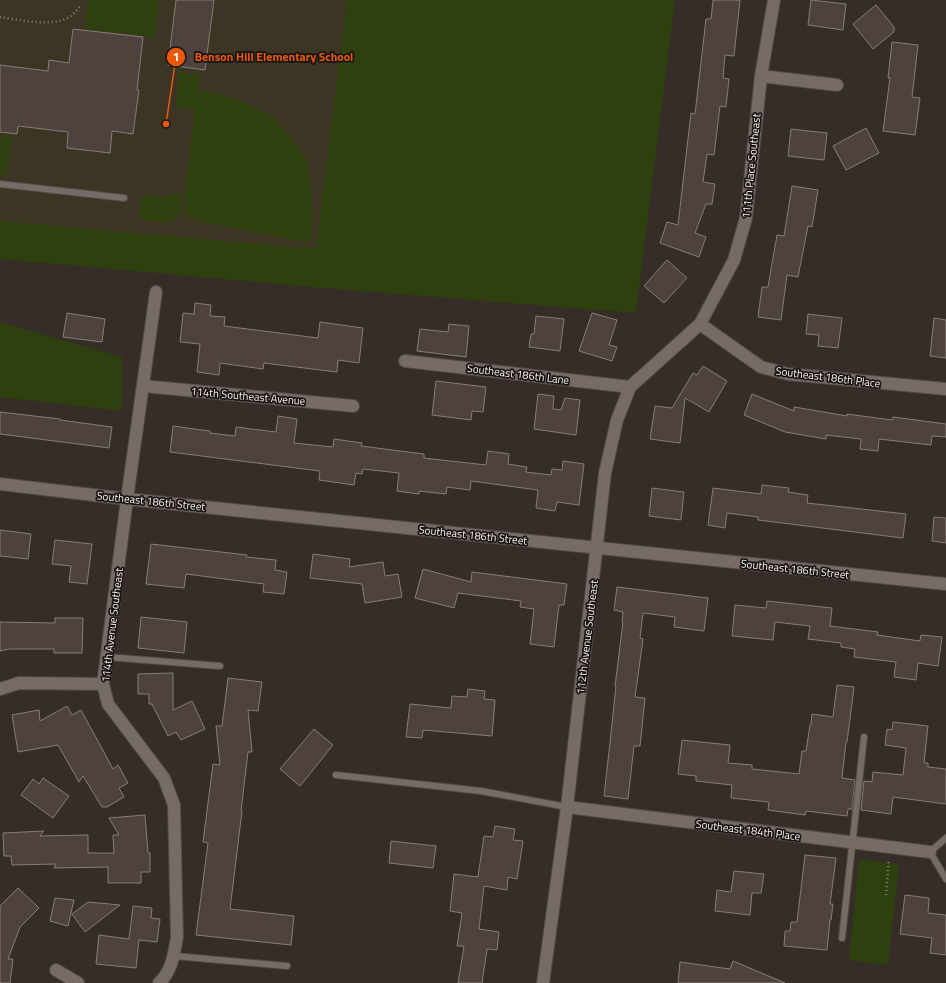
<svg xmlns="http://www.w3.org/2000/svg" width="946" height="983" font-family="'Titillium Web',sans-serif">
	<rect width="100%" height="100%" fill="#362c28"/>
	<polygon fill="#3d3524" points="0,0 347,0 312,287 0,248"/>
	<g fill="#2f400f">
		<polygon points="88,0 159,0 155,37 85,29"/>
		<polygon points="347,0 675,0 636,313 312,287 0,259 0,221 316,249"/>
		<polygon points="179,72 200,75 198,91 218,94 244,102 272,116 291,137 307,161 311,185 313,213 311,243 193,220 183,211 195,109 175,107"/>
		<polygon points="0,134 12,135 8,175 0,174"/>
		<polygon points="167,194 182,195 179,215 168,223 139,219 142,195 166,198"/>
		<polygon points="0,322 122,357 122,411 0,397"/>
		<polygon points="859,860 899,864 888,965 849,960"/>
	</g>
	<g fill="#4d423d" stroke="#887d77">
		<polygon points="176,0 214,0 205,70 168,65"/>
		<polygon points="713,0 740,0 734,56 725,55 723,78 729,79 726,107 720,106 714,155 707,154 703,182 715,184 712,204 706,204 695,233 706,237 699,257 660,243 667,222 678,225 691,113 695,114 706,19 711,19"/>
		<polygon points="811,0 846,4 843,30 808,25"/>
		<polygon points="876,5 894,27 894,32 873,49 853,24"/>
		<polygon points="73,29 143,37 137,90 139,90 133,134 112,131 110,153 67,148 68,132 18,126 17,134 0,132 0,65 48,71 49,60 69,63"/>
		<polygon points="892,42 918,45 912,97 920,98 915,135 883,131 890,78 888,78"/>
		<polygon points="866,128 879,153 846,170 833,146"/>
		<polygon points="791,129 827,133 824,160 788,156"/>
		<polygon points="792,186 818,190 812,227 808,226 798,277 787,275 781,320 758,317 762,287 768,287 777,235 784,236"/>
		<polygon points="667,260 687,278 664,303 644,286"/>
		<polygon points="195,303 211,305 210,316 225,317 224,326 318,338 320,322 363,328 359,363 338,360 337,372 264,363 263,369 220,363 219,375 197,372 200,344 180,342 183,313 194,314"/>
		<polygon points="67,313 105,319 102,342 63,337"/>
		<polygon points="592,313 617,320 609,345 617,347 612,361 579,351"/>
		<polygon points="808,314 842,318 838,348 818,346 819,335 806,334"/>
		<polygon points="536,316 564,319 560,351 529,347 531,334 534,334"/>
		<polygon points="934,318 946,320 946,358 930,356"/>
		<polygon points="449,324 469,326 466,357 417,351 420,329 448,332"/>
		<polygon points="703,366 727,381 709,412 685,398 680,443 650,439 655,406 672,408 693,373 697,375"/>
		<polygon points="436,381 486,387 483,412 472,411 471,420 432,415"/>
		<polygon points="538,394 554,396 553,409 561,410 565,398 580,400 576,435 534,429"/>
		<polygon points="752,394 794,411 794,407 847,416 847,414 892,420 893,417 946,424 946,437 932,436 931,445 879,439 878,451 860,449 861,439 826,435 826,439 785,432 744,415"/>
		<polygon points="0,412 60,419 60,420 112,427 109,448 0,434"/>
		<polygon points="278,416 297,419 294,443 333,447 334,439 362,443 361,446 424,454 424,458 486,465 488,451 509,454 508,464 527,467 526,472 551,475 552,469 562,470 563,461 584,464 579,505 557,502 555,511 536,508 538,490 471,481 470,490 447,487 446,494 419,491 419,494 397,491 399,473 363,469 362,474 356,473 354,485 319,480 320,471 170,452 173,426 202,430 210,431 210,433 235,436 236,427 276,432"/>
		<polygon points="762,485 789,488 788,492 808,495 807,503 906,514 903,538 758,520 758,517 727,513 725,528 708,525 713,488 761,494"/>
		<polygon points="652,488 684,492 681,520 649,516"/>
		<polygon points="934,517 946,518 946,543 932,541"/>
		<polygon points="0,530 31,534 28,559 0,556"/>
		<polygon points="55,540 92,544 87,584 69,582 71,566 52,564"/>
		<polygon points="151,544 247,555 246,557 276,560 275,570 287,572 284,594 263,592 264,584 186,574 184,588 146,584"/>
		<polygon points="313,554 350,559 349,567 383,562 385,576 398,574 402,597 365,603 362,584 310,578"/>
		<polygon points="423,569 471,582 472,572 567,584 564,605 559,605 554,647 530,644 534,609 520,607 521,601 458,593 454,608 415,598"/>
		<polygon points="617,587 708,598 704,631 674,627 675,617 643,613 640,638 643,639 635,697 645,698 640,746 634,746 628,799 604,796 610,743 616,686 615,686 623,622 622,622 623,612 614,610"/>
		<polygon points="767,601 832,608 830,626 878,632 877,635 920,641 921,635 942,637 938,666 918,663 916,680 894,677 896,662 854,657 855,649 841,647 841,643 808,639 810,626 775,622 773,640 732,636 735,605 766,608"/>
		<polygon points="141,617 187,622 184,653 138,648"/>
		<polygon points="55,618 83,618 82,653 54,653 54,649 9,649 0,651 0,622 55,623"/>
		<polygon points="173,673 173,710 192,701 205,729 181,740 176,732 168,736 152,704 149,704 149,694 138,694 138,674"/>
		<polygon points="228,678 262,682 258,711 248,710 252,752 248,752 241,811 242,811 230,909 294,916 291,945 196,935 208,843 203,842 213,764 220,765 216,726 222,726"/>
		<polygon points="837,685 854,687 847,742 846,742 842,778 855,780 852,809 848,809 847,816 806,811 805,815 768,810 769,802 731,798 732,785 696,781 696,776 678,774 682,740 730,745 728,763 752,765 752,769 799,774 802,751 806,751 810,725 811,725 812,714 833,717"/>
		<polygon points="468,689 485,691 484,699 495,700 492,736 423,730 422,738 406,737 410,704 451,708 452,696 467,697"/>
		<polygon points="67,706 72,715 81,710 113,769 118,765 128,783 119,788 124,797 107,807 102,807 83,776 79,782 58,745 18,752 12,715 39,710 40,721"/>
		<polygon points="893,722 928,726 924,763 928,763 928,767 946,769 946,804 893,797 891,814 861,810 864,781 872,782 873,772 903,775 906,748 885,745 887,729 892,730"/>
		<polygon points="314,729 333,745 300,786 280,769"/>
		<polygon points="43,778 69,796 53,818 21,795 33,779 39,784"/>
		<polygon points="145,815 148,853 150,853 150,872 141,872 141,883 108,883 108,867 54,868 56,864 12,865 11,856 4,856 3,833 44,831 40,836 88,835 88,853 114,853 113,835 119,835 109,818"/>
		<polygon points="495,826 515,829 513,840 523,841 517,879 508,877 507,890 484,886 479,929 499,932 497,950 487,949 482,983 458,983 464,946 457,946 462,913 450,911 454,874 478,877 484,836 493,837"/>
		<polygon points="391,841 436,846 433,868 389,863"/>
		<polygon points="805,855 836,858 830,904 833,904 831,920 830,920 827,950 784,946 785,931 790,931 791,922 797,922"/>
		<polygon points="734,871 764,874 761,893 752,893 750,915 715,911 717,890 731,892"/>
		<polygon points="18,888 39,908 20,927 8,959 13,959 10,983 0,983 0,906"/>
		<polygon points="905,895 929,898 928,913 946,915 946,955 930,953 932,938 900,934"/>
		<polygon points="55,898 74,900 68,926 50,921"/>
		<polygon points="88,902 120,905 85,932 72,914"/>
		<polygon points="133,906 152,908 151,918 160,919 157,942 139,940 136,968 96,964 99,935 129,939"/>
		<polygon points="733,961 785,983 678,983 680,962 730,969"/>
	</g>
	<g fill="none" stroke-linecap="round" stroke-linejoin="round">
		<defs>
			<g id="service">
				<polyline points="0,184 124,198"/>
				<polyline points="107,657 220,666"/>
				<polyline points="336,775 481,791 567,807"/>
				<polyline points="946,838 930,852 946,879"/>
				<polyline points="842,938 864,737"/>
				<polyline points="174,956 287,966"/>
			</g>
			<g id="minor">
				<polyline points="761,76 837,85"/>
				<path d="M156 292 127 499 103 684 108 704 164 778 174 805 177 937C174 954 172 971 159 983"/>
				<polyline points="700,324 761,367 788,374 946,389"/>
				<polyline points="405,361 630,387"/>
				<polyline points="143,386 353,406"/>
				<polyline points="0,484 127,499 946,584"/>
				<polyline points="0,689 19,683 103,684"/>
				<polyline points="567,807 930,852"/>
				<polyline points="56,970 78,983"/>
				<polyline points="543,983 567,807 605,473 617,420 630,387 700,324 734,260 746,218 761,76 774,0"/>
			</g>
		</defs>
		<use href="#service" stroke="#524946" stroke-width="8"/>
		<use href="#minor" stroke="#524946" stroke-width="14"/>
		<g stroke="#8a817e" stroke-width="2.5" stroke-dasharray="1 3" stroke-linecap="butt">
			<path d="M0 17C20 20 49 27 68 18 72 16 76 11 80 7"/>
			<polyline points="886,895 889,859"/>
		</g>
		<use href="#service" stroke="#766b66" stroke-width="6"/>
		<use href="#minor" stroke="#766b66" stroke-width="12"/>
	</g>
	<g text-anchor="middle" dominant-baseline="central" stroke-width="3.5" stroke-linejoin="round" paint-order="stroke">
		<g font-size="11" fill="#f9f2ef" stroke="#1a1513">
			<text transform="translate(751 166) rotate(-84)">111th Place Southeast</text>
			<text transform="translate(518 374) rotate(7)">Southeast 186th Lane</text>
			<text transform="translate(828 377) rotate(7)">Southeast 186th Place</text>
			<text transform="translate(248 396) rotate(5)">114th Southeast Avenue</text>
			<text transform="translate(151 501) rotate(6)">Southeast 186th Street</text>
			<text transform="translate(473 535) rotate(6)">Southeast 186th Street</text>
			<text transform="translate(795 569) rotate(6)">Southeast 186th Street</text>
			<text transform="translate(112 625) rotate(-83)">114th Avenue Southeast</text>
			<text transform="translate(587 637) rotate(-83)">112th Avenue Southeast</text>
			<text transform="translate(748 830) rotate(7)">Southeast 184th Place</text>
		</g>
	</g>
	<path fill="none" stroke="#e8590c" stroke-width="1.5" d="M166 124L176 57"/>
	<g fill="#e8590c" stroke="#1a1513" stroke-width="1.5">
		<circle cx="166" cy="124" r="4"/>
		<circle cx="176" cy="57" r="10"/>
	</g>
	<g font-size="12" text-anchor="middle" font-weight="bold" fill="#fff">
		<text x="176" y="61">1</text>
	</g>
	<g font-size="12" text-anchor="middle" font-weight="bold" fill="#e8590c" stroke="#1a1513" stroke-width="3.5" stroke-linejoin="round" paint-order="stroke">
		<text x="274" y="61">Benson Hill Elementary School</text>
	</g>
</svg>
